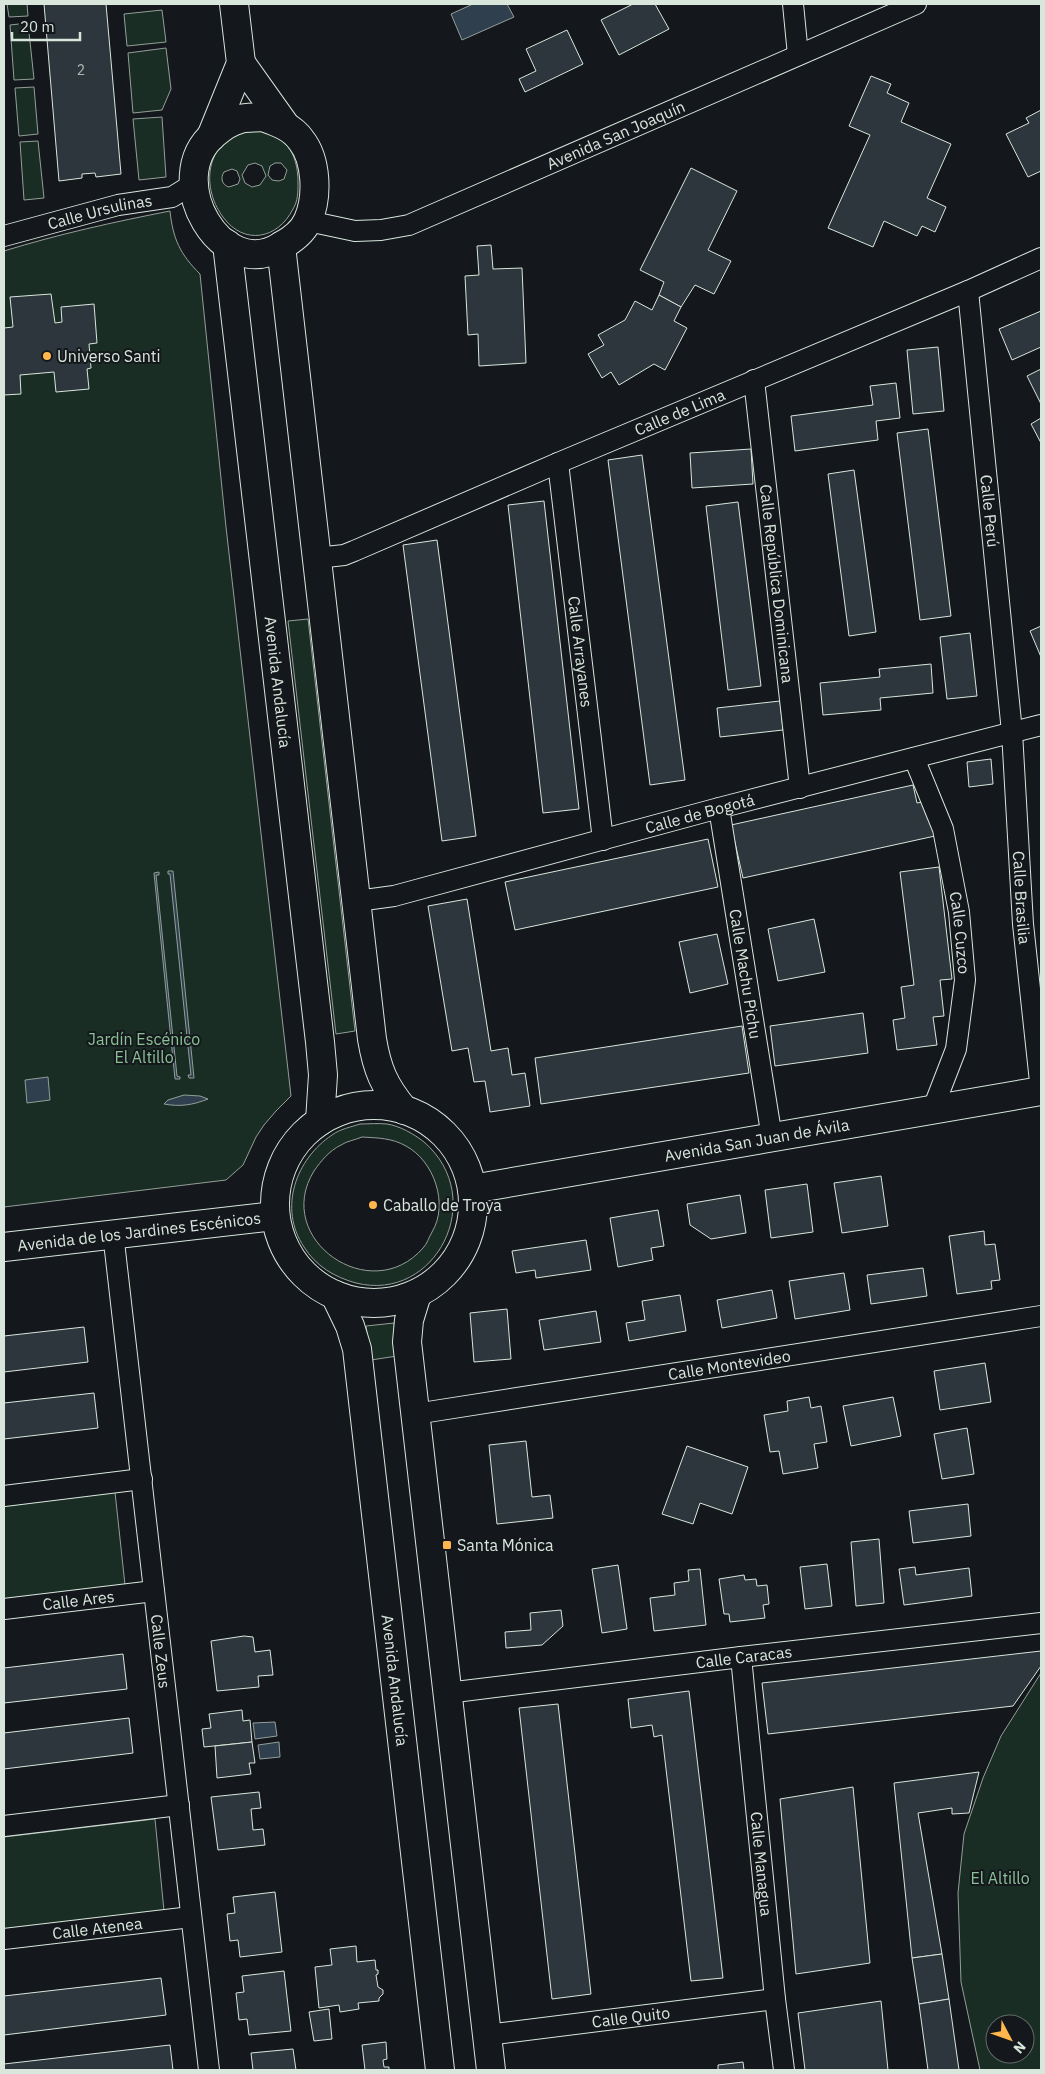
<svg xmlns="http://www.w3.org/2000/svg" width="1045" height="2074" font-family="'IBM Plex Sans',sans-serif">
	<rect width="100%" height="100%" fill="#14181c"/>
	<g fill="#1a2d24" stroke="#939e99" fill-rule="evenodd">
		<polygon points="7,4 27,4 28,16 9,17"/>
		<polygon points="162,10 166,42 127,46 124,14"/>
		<polygon points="28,23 34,79 14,80 10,25"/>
		<polygon points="166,48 171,89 162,110 133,113 128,53"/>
		<polygon points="34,87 38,134 19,136 15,88"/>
		<polygon points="162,117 166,177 139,180 133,119"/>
		<path d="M251 130C284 132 298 151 298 183 298 192 298 201 293 209 278 239 244 246 223 217 199 185 207 137 251 130ZM255 163 262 166 266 176 260 185 252 187 245 183 242 175 248 165ZM275 163H281L287 170 284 179 279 181 272 180 268 175 270 166ZM232 169 237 171 240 179 238 184 229 187C222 185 220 178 224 172Z"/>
		<polygon points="38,141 44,198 24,200 20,142"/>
		<path d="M170 211C173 239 180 254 200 274L226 527 291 1096 276 1111 264 1125 256 1137 243 1165 226 1180 4 1207V251C59 234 114 222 170 211Z"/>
		<polygon points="308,619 355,1031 336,1034 288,621"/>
		<path d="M360 1124C369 1124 378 1123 387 1124 400 1126 414 1134 424 1142 489 1198 436 1303 356 1283 334 1277 316 1266 304 1247 278 1208 296 1159 332 1135 340 1129 351 1127 360 1124ZM362 1137C378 1138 392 1138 406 1146 434 1161 449 1204 432 1232 429 1237 427 1244 423 1248 371 1308 272 1239 314 1171 321 1161 329 1151 341 1145 347 1141 355 1140 362 1137Z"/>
		<polygon points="394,1323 397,1356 371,1360 366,1326"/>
		<polygon points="115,1492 125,1585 4,1599 4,1505"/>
		<path d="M1041 1673V2070H980L961 1982 958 1893 964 1834 983 1778 1001 1736ZM995 2024H1025V2054H995Z"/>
		<polygon points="155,1819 164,1911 4,1930 4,1837"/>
	</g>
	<g fill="#2f3f4d" stroke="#939e99">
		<polygon points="473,4 507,4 514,17 462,40 451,14"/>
		<polygon points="168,871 173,871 194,1078 189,1078 188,1075 191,1075 170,874 168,874"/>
		<polygon points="159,872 159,875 156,875 177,1076 180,1077 180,1079 175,1079 154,873"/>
		<polygon points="48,1077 50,1100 27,1103 25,1080"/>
		<path d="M184 1095 200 1096 208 1099C193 1105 180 1107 164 1104L168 1100Z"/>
		<polygon points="275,1722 277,1736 255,1739 253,1723"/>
		<polygon points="279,1742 280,1757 260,1759 258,1745"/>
	</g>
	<g fill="#2c363c" stroke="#d8e6dc">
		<polygon points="44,4 106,4 121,174 96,177 95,173 82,174 82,178 59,181"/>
		<polygon points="633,4 655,4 669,29 619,55 601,20"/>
		<polygon points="567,30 583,64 525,92 519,79 536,71 526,49"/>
		<polygon points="871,76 891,84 887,93 909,103 901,122 951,144 927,198 946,207 935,232 922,226 917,236 884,221 873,247 828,228 870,135 849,126"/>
		<polygon points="1041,110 1041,171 1028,177 1006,134 1029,123 1026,118"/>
		<polygon points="691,168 737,191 708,250 731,261 714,294 695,285 681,307 659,295 664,282 640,270"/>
		<polygon points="491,245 493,269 522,268 526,363 479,366 478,334 468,335 465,276 479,275 477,246"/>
		<polygon points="51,294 55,323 62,322 61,307 94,304 97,343 89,344 91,368 87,369 89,389 56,392 54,372 20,375 21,394 4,395 4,328 13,327 10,297"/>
		<polygon points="659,295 681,307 674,321 687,328 665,370 654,364 619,385 611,372 602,378 588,354 604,345 598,335 625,320 635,301 652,310"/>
		<polygon points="1041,311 1041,347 1012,360 999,329"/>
		<polygon points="938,347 944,411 913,414 907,350"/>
		<polygon points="1041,369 1041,404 1027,376"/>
		<polygon points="896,383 900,418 876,421 878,440 795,451 791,416 873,405 870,386"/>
		<polygon points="1041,418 1041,443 1031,424"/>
		<polygon points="928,429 951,616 920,620 897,433"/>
		<polygon points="751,449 753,484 692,488 690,453"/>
		<polygon points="642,455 685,780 650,785 608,460"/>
		<polygon points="854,470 876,632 849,636 828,474"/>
		<polygon points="544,501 579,809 543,813 508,505"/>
		<polygon points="738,502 761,686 728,690 706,506"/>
		<polygon points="437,540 476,836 442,841 403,545"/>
		<polygon points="1041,626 1041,657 1030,631"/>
		<polygon points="970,633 977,696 947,699 940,637"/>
		<polygon points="931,664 933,693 880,698 881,710 823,715 820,683 880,677 879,669"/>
		<polygon points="780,701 783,730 720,737 717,708"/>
		<polygon points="991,759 993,784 969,787 967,762"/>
		<polygon points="913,785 917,803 928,801 935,836 743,878 731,825"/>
		<polygon points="708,839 718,887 515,930 505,882"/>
		<polygon points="939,867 952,979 940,980 944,1016 933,1017 937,1045 897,1050 893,1020 905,1018 901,987 914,985 900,872"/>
		<polygon points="467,899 491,1051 508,1048 512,1075 525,1073 530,1106 490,1112 485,1081 474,1082 468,1048 452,1051 428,906"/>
		<polygon points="814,919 825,972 778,981 768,929"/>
		<polygon points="717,934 728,984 690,993 679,942"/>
		<polygon points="863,1013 868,1053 775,1066 770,1026"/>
		<polygon points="742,1026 749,1073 541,1104 535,1058"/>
		<polygon points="881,1176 888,1226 842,1233 834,1183"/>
		<polygon points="807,1184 813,1232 771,1238 765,1190"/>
		<polygon points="740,1195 746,1233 711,1239 690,1225 687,1204"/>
		<polygon points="658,1210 664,1246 651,1248 653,1260 618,1267 610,1218"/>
		<polygon points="984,1231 985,1245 995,1244 1000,1280 991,1281 992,1289 957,1294 949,1236"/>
		<polygon points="586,1240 591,1270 536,1278 535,1270 516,1273 512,1251"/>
		<polygon points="923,1268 927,1296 871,1304 867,1275"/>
		<polygon points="844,1273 850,1310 795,1319 789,1281"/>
		<polygon points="772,1290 777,1318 722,1328 717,1300"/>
		<polygon points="680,1295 686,1331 629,1341 626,1323 645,1320 642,1301"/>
		<polygon points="507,1309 511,1359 474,1362 470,1313"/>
		<polygon points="596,1311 601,1342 544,1350 539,1320"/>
		<polygon points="84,1327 88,1362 4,1372 4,1336"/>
		<polygon points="985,1363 991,1402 940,1410 934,1371"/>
		<polygon points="94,1393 98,1428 4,1439 4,1403"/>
		<polygon points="809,1397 811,1408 821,1406 827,1442 814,1444 818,1468 783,1474 779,1451 770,1452 764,1415 788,1411 787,1401"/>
		<polygon points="893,1397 901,1436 851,1446 843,1406"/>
		<polygon points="967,1428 974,1474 942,1479 934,1434"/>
		<polygon points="526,1441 532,1497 550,1495 553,1518 497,1524 489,1445"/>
		<polygon points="687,1446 748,1467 732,1514 700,1503 693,1524 662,1514"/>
		<polygon points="968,1504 971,1536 913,1543 909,1511"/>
		<polygon points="879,1539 884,1603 856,1606 851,1542"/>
		<polygon points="827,1564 832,1606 805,1609 800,1567"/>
		<polygon points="618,1565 627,1629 602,1633 592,1569"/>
		<polygon points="915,1567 916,1575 969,1568 972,1596 904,1605 899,1569"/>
		<polygon points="700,1569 706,1625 654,1631 650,1598 675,1595 674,1583 689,1581 688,1570"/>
		<polygon points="744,1575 745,1580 756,1579 757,1586 767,1585 769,1604 763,1605 765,1618 730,1622 729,1614 724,1614 719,1579"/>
		<polygon points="561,1610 563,1626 542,1645 506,1648 505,1632 531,1630 530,1613"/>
		<polygon points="244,1636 253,1637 255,1652 270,1650 273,1675 258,1676 259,1687 217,1691 211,1641"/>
		<polygon points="1041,1651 1041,1666 1013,1706 768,1734 762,1683"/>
		<polygon points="123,1654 127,1689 4,1703 4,1668"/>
		<polygon points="689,1691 723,1978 691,1981 662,1735 654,1737 652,1725 631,1728 628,1699"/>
		<polygon points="558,1704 591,1994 552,1999 519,1708"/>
		<polygon points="242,1710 243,1721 250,1720 252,1742 204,1747 202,1729 211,1728 209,1714"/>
		<polygon points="129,1718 133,1753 4,1769 4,1733"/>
		<polygon points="252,1742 255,1763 249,1763 251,1774 217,1778 215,1746"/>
		<polygon points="979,1772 969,1813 952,1814 952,1808 918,1813 942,1954 912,1958 894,1783"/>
		<polygon points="853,1787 870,1963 796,1974 780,1799"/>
		<polygon points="259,1792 261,1808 251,1809 253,1830 263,1829 265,1845 218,1850 211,1797"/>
		<polygon points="275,1892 282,1952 240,1957 238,1940 230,1941 227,1914 235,1913 233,1897"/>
		<polygon points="356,1946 357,1962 375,1960 376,1970 378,1970 378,1974 376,1975 378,1987 383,1990 383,1994 379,1998 379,2001 358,2003 359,2009 340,2012 339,2005 319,2008 315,1967 332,1965 330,1949"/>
		<polygon points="942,1954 949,1999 919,2004 912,1958"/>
		<polygon points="284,1971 291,2031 249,2035 247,2019 239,2020 236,1993 244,1992 242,1976"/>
		<polygon points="161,1978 166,2015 4,2035 4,1996"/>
		<polygon points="949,1999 959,2070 928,2070 919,2004"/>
		<polygon points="881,2001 888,2070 805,2070 798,2013"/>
		<polygon points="329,2009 332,2039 314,2041 309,2012"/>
		<polygon points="386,2042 387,2059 383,2060 384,2067 389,2067 389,2070 365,2070 362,2045"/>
		<polygon points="170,2045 173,2070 4,2070 4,2064"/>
		<polygon points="293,2049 296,2070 249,2070 253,2070 251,2053"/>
		<polygon points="743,2062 744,2070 718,2070 718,2065"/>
	</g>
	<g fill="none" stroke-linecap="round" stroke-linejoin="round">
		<defs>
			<g id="street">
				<polyline points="793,4 798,55"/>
				<path id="s1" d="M308 221 355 231 381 230 409 225 916 4"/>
				<path id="s2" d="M4 236 118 205 172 197 193 184"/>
				<path id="s3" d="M968 291 1012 732 1023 924 1041 1091"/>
				<path id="s4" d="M754 380 800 788"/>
				<path id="s5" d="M558 463 603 840"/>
				<path id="s6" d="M317 558 344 555 354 551 558 463 968 291 1041 258"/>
				<path id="s7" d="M914 758 943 829 959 912 965 980 956 1049 932 1111"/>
				<path id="s8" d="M719 808 772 1138"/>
				<path id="s9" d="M357 901 394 896 719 808 1041 725"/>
				<path id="s10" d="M113 1233 209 2070"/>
				<path id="s11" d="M415 1414 1041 1316"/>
				<polyline points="4,1496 142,1479"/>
				<path id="s12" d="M4 1609 154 1591"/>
				<path id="s13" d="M741 1657 775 1999 784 2070"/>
				<path id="s14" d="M447 1693 741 1657 1041 1623"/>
				<polyline points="4,1826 179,1805"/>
				<path id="s15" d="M4 1939 191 1917"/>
				<path id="s16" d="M487 2035 775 1999"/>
			</g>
			<g id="secondary">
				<path id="s17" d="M472 1189 1041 1091"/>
				<path id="s18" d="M4 1247 274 1216"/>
			</g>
			<g id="primary">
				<polyline points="241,63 285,125"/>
				<path d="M263 117C277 122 292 127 301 140 317 160 318 197 308 220 303 232 292 240 281 246 222 284 161 179 214 134 221 128 231 121 240 119 247 117 256 118 263 117Z"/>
				<polyline points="211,137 241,63 234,4"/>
				<path id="s19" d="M227 244 320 1042 323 1075 320 1121"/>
				<path d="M281 246 372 1039C377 1069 384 1086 404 1110"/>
				<circle cx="374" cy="1204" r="99"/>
				<polyline points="417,1294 409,1320 407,1342 491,2070"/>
				<path id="s20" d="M335 1295 350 1326 357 1349 440 2070"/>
			</g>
		</defs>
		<use href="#street" stroke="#d8e6dc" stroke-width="22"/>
		<use href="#secondary" stroke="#d8e6dc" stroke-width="30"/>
		<use href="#primary" stroke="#d8e6dc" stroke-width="30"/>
		<use href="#street" stroke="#14181c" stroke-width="20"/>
		<use href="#secondary" stroke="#14181c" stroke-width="28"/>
		<use href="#primary" stroke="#14181c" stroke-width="28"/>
	</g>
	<g fill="#ffb74d" stroke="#14181c" stroke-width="2">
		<circle cx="47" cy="356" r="5"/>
		<circle cx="373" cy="1205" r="5"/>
		<rect x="442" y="1540" width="10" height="10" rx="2.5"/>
	</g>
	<g text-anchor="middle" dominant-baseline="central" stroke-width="4" stroke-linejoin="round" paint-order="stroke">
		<g font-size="14" fill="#adbab4">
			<text x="81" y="70">2</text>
		</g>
		<g font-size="16" fill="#d8e6dc" stroke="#14181c">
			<text stroke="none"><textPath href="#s1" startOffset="328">Avenida San Joaquín</textPath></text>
			<text stroke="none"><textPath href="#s2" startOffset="99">Calle Ursulinas</textPath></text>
			<text stroke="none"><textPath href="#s6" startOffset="392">Calle de Lima</textPath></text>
			<text stroke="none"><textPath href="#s3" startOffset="221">Calle Perú</textPath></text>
			<text stroke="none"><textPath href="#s4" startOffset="205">Calle República Dominicana</textPath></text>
			<text stroke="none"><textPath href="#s5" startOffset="190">Calle Arrayanes</textPath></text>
			<text stroke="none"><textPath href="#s19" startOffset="441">Avenida Andalucía</textPath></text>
			<text stroke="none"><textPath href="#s9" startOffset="354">Calle de Bogotá</textPath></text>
			<text stroke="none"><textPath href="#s3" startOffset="609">Calle Brasilia</textPath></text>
			<text stroke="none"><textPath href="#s7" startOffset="182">Calle Cuzco</textPath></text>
			<text stroke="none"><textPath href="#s8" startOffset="168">Calle Machu Pichu</textPath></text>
			<text stroke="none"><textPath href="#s17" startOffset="289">Avenida San Juan de Ávila</textPath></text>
			<text stroke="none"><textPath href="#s18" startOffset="136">Avenida de los Jardines Escénicos</textPath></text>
			<text stroke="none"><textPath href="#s11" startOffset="318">Calle Montevideo</textPath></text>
			<text stroke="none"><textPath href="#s12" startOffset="75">Calle Ares</textPath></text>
			<text stroke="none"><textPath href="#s10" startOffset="421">Calle Zeus</textPath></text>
			<text stroke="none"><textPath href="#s14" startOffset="299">Calle Caracas</textPath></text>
			<text stroke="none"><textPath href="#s20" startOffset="392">Avenida Andalucía</textPath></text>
			<text stroke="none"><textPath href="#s13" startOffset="208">Calle Managua</textPath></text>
			<text stroke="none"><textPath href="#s15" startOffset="94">Calle Atenea</textPath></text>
			<text stroke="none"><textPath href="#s16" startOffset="145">Calle Quito</textPath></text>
		</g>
		<g font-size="16" fill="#d8e6dc" stroke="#14181c" text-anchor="start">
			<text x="57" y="356">Universo Santi</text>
			<text x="383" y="1205">Caballo de Troya</text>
			<text x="457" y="1545">Santa Mónica</text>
		</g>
		<g font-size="16" fill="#8ac095" stroke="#14181c">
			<text x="144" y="1039">Jardín Escénico<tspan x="144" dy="18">El Altillo</tspan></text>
			<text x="1000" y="1878">El Altillo</text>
		</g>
	</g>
	<rect width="1045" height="2074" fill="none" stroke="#d8e6dc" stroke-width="10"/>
	<g transform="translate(1010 2039) rotate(131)"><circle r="24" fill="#14181c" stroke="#626a69"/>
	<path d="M0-4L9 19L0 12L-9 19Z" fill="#ffb74d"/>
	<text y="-8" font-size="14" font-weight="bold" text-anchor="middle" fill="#d8e6dc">N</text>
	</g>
	<path d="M12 32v8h68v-8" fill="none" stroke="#d8e6dc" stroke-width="2.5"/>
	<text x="20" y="32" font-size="15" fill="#d8e6dc" stroke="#14181c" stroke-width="4" paint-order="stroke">20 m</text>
</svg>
